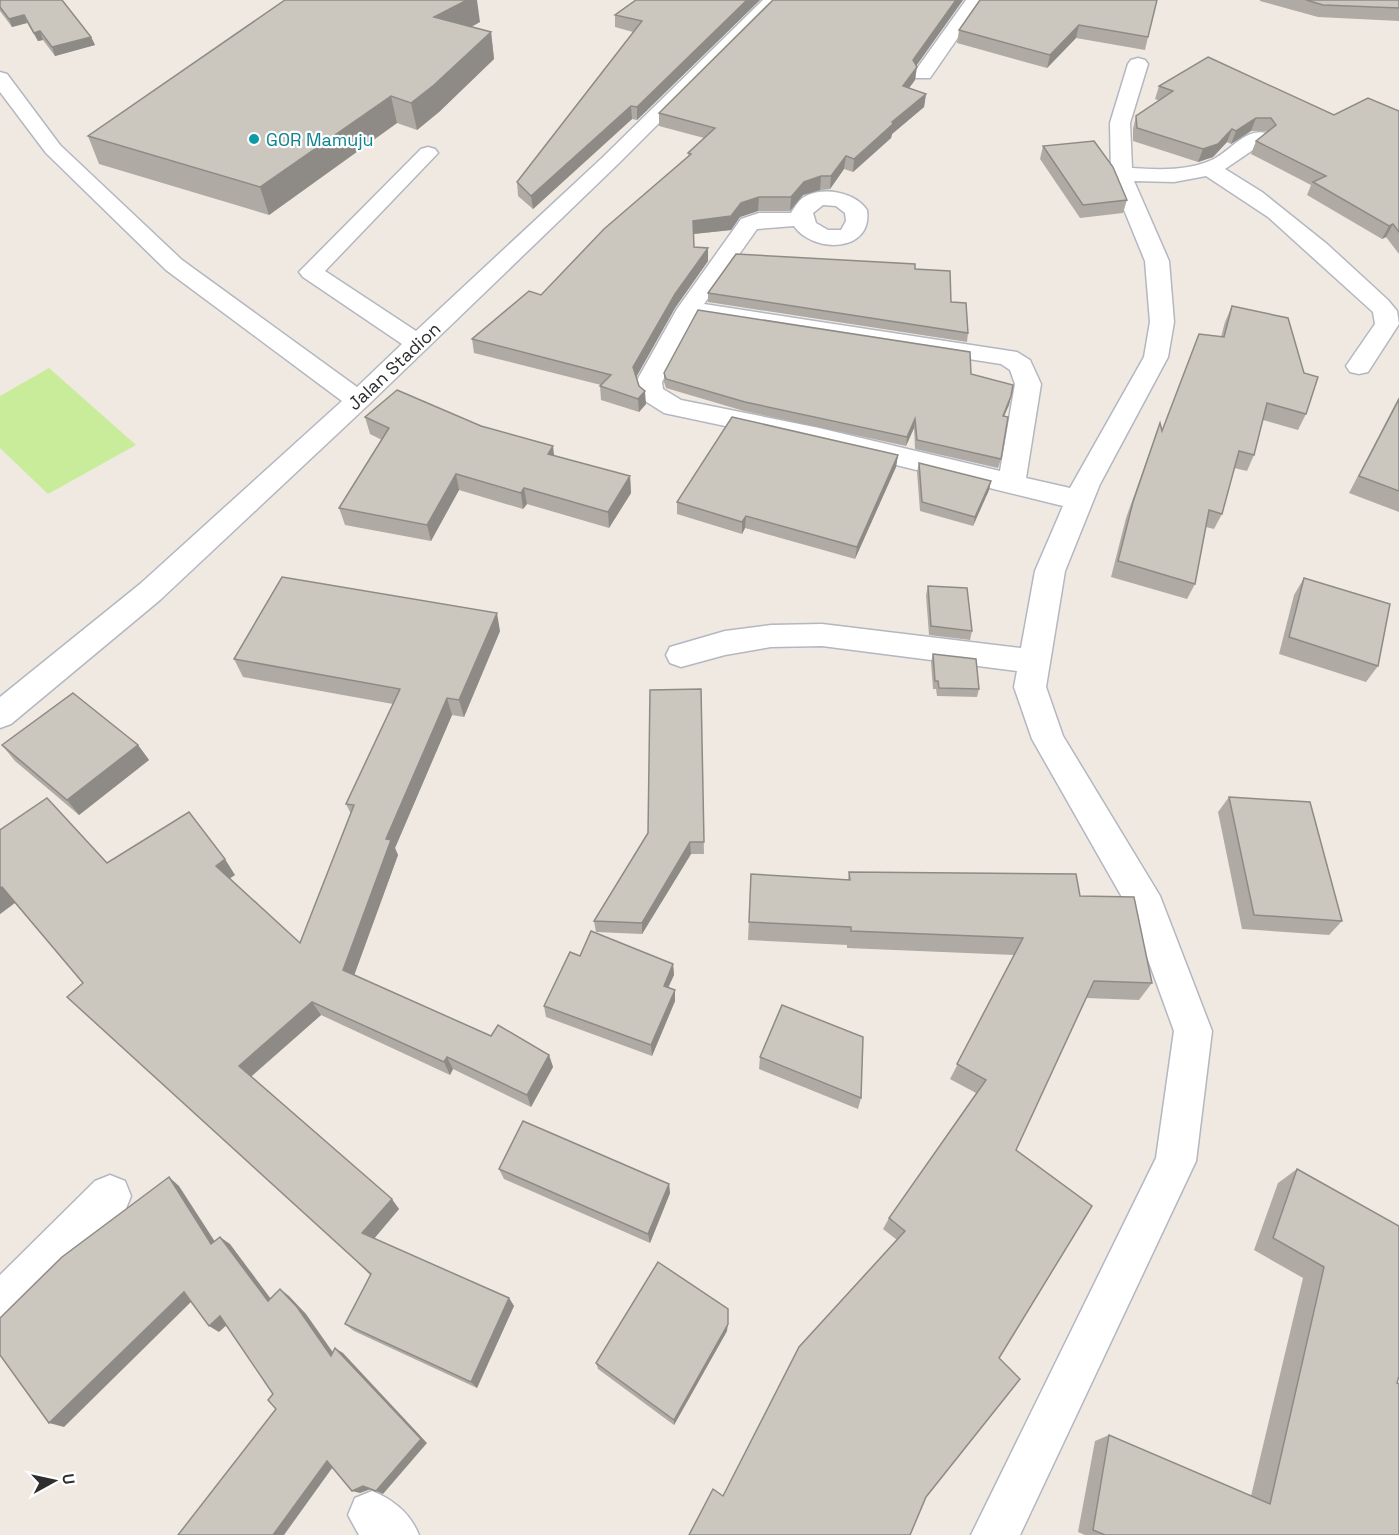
<svg xmlns="http://www.w3.org/2000/svg" width="1399" height="1535" font-family="'Space Grotesk',sans-serif">
	<rect width="100%" height="100%" fill="#efe9e1"/>
	<polygon fill="#c9ec9a" points="49,368 136,445 48,494 0,448 0,396"/>
	<g fill="none" stroke-linecap="round" stroke-linejoin="round">
		<defs>
			<g id="minor">
				<polygon points="763,0 782,0 617,165 367,406 160,600 11,724 0,728 0,697 140,584 342,401 166,270 46,153 0,92 0,72 7,74 60,145 182,260 357,387 402,344 303,277 299,272 421,149 428,147 435,149 438,153 325,271 416,331 603,157"/>
				<polygon points="966,0 984,0 930,78 916,78 913,74"/>
				<path d="M1138 58 1145 60 1148 64 1130 123 1132 168C1160 170 1189 171 1214 159 1231 150 1246 128 1266 133L1269 137 1266 141 1225 169 1262 192 1327 244 1388 300 1397 311 1399 324 1368 372 1359 374 1350 372 1346 366 1375 324 1373 312 1268 217 1206 176 1174 182 1134 181 1169 261 1174 322 1168 357 1100 484 1065 571 1046 687 1063 736 1160 896 1212 1031 1196 1161 1020 1535H971L1156 1158 1174 1031 1131 913 1032 739 1014 687 1017 671 822 646 771 647 725 655 681 667 670 663 666 655 670 647 725 631 771 625 822 624 1021 648 1035 571 1063 506 819 446 664 413 642 399 636 382 677 309 741 219 759 213H791C795 207 798 201 804 197 823 186 855 192 867 210 873 254 812 253 794 226L757 229 704 304 1017 352 1030 360 1041 384 1026 478 1070 488 1144 357 1150 322 1145 261 1111 178 1110 123 1128 64 1131 60ZM823 205 836 206 845 213 846 221 841 230H828L816 223 813 213ZM697 317 1001 364 1010 370 1015 384 1000 471 819 428 681 400 663 389 662 382Z"/>
				<polygon points="110,1175 125,1181 131,1196 125,1211 15,1321 0,1328 0,1275 95,1181"/>
				<path d="M372 1491C394 1500 410 1513 419 1535H359L348 1515 355 1498Z"/>
			</g>
		</defs>
		<use href="#minor" stroke="#b4b7c1" stroke-width="3"/>
		<use href="#minor" fill="#fff" fill-rule="evenodd"/>
	</g>
	<g fill="#afaba4">
		<polygon points="0,0 91,37 95,45 55,56 43,40 38,41 27,23 12,27 0,11"/>
		<polygon points="636,0 760,0 637,120 632,119 533,209 518,196 517,182 633,32 615,27 615,15"/>
		<polygon points="773,0 963,0 916,66 915,80 909,88 926,94 924,107 892,134 891,138 853,172 844,169 830,189 820,190 803,195 790,211 758,211 740,217 731,230 694,234 694,247 708,248 708,261 675,308 636,377 646,404 639,412 601,400 600,386 601,385 474,353 472,339 541,295 689,156 688,153 704,138 659,126 659,113"/>
		<polygon points="980,0 1148,37 1145,50 1076,38 1047,68 957,43 959,30"/>
		<polygon points="1260,0 1399,0 1399,21 1318,17 1260,1"/>
		<polygon points="480,22 471,27 491,32 494,59 439,112 417,130 397,123 269,215 99,164 88,136"/>
		<polygon points="1159,86 1334,115 1399,111 1399,254 1386,237 1382,239 1307,195 1311,185 1251,154 1256,141 1267,132 1266,131 1251,131 1231,144 1227,142 1213,157 1198,162 1133,141 1133,129 1136,116 1160,101 1155,99"/>
		<polygon points="1043,146 1127,200 1123,213 1080,218 1040,159"/>
		<polygon points="915,269 951,302 968,333 967,342 708,302 708,293"/>
		<polygon points="1232,306 1306,414 1298,430 1263,420 1254,455 1247,471 1234,468 1222,514 1214,529 1206,527 1195,584 1187,599 1111,577 1126,518 1160,423 1162,431 1221,337 1225,322"/>
		<polygon points="664,373 971,374 1011,396 1009,405 1004,416 1001,459 998,468 915,449 914,428 906,446 744,411 666,388 664,382"/>
		<polygon points="1399,397 1399,512 1349,493"/>
		<polygon points="365,417 481,426 555,456 630,476 631,493 609,528 527,504 523,509 459,490 431,541 345,525 339,508 382,440 370,434"/>
		<polygon points="898,455 896,467 855,559 745,528 742,534 677,514 677,502"/>
		<polygon points="919,463 991,481 989,490 973,526 920,511 917,472"/>
		<polygon points="1304,578 1378,666 1366,682 1279,654 1294,595"/>
		<polygon points="928,586 972,631 970,640 929,635 926,595"/>
		<polygon points="500,631 464,717 452,715 395,848 398,855 354,975 491,1036 549,1055 553,1067 531,1107 453,1069 450,1075 321,1015 251,1077 399,1209 374,1239 509,1298 514,1306 477,1388 354,1331 345,1324 370,1275 83,983 15,903 0,914 0,830 107,863 235,875 230,878 300,943 351,814 346,804 393,704 243,677 234,659"/>
		<polygon points="933,654 979,689 977,697 937,696 936,689 933,689 931,662"/>
		<polygon points="701,689 704,854 691,854 642,934 596,932 594,921 648,833"/>
		<polygon points="2,745 138,745 149,760 79,815 15,761"/>
		<polygon points="1229,797 1342,921 1329,935 1242,929 1218,812"/>
		<polygon points="849,872 1080,896 1152,983 1139,1000 1086,998 723,1496 897,1240 883,1229 889,1218 976,1093 950,1079 1014,955 847,948 847,945 748,940 751,874 848,880"/>
		<polygon points="580,956 673,964 674,975 668,987 675,1001 652,1056 546,1017 544,1006"/>
		<polygon points="760,1057 861,1098 858,1109 759,1069"/>
		<polygon points="499,1169 669,1184 670,1193 650,1243 504,1179"/>
		<polygon points="1297,1169 1397,1383 1399,1535 1085,1535 1078,1532 1095,1441 1109,1435 1251,1496 1303,1278 1254,1250 1278,1183"/>
		<polygon points="727,1331 674,1425 598,1369 596,1363"/>
	</g>
	<g fill="#8e8b86">
		<polygon points="467,0 477,0 480,22 439,44 434,17"/>
		<polygon points="747,0 760,0 637,120 637,107"/>
		<polygon points="956,0 963,0 911,73 913,60"/>
		<polygon points="24,15 27,23 12,27 9,19"/>
		<polygon points="1079,25 1076,38 1047,68 1050,55"/>
		<polygon points="40,31 43,40 38,41 34,33"/>
		<polygon points="491,32 494,59 439,112 417,130 411,103"/>
		<polygon points="91,37 95,45 55,56 52,47"/>
		<polygon points="917,67 915,80 901,99 903,86"/>
		<polygon points="926,94 924,107 892,134 891,138 853,172 854,159 892,122"/>
		<polygon points="391,96 397,123 269,215 260,187"/>
		<polygon points="631,106 632,119 533,209 531,196"/>
		<polygon points="1256,118 1251,131 1231,144 1236,131"/>
		<polygon points="1232,129 1227,142 1213,157 1198,162 1203,149"/>
		<polygon points="846,156 844,169 830,189 831,176"/>
		<polygon points="821,176 820,190 803,195 790,211 791,197 804,182"/>
		<polygon points="759,197 758,211 740,217 731,230 693,234 693,221"/>
		<polygon points="1393,224 1386,237 1382,239 1389,226"/>
		<polygon points="708,248 708,261 675,308 634,381 633,367 675,294"/>
		<polygon points="645,391 646,404 639,412 638,399"/>
		<polygon points="1011,396 1009,405 1000,425 1003,416"/>
		<polygon points="915,419 914,428 906,446 907,437"/>
		<polygon points="553,446 555,463 548,454"/>
		<polygon points="898,455 896,467 855,559 857,547"/>
		<polygon points="456,474 459,490 431,541 427,525"/>
		<polygon points="630,476 631,493 609,528 608,512"/>
		<polygon points="991,481 989,490 973,526 975,517"/>
		<polygon points="524,488 527,504 523,509 521,493"/>
		<polygon points="746,516 745,528 742,534 742,522"/>
		<polygon points="497,613 500,631 464,717 459,700"/>
		<polygon points="447,698 452,715 395,848 398,855 351,984 343,970 386,839"/>
		<polygon points="138,745 149,760 79,815 67,800"/>
		<polygon points="690,842 691,854 642,934 642,923"/>
		<polygon points="225,859 235,875 226,881 216,866"/>
		<polygon points="2,887 16,902 0,914 0,888"/>
		<polygon points="673,964 674,975 664,997 664,986"/>
		<polygon points="675,990 675,1001 652,1056 651,1045"/>
		<polygon points="312,1002 321,1015 249,1078 239,1066"/>
		<polygon points="549,1055 553,1067 531,1107 527,1095"/>
		<polygon points="447,1057 453,1069 450,1075 444,1062"/>
		<polygon points="169,1177 179,1186 221,1251 211,1244"/>
		<polygon points="669,1184 670,1193 650,1243 648,1234"/>
		<polygon points="392,1199 399,1209 371,1242 362,1233"/>
		<polygon points="220,1237 230,1244 277,1307 268,1301"/>
		<polygon points="280,1289 289,1296 306,1314 339,1361 331,1356"/>
		<polygon points="184,1292 195,1298 64,1427 49,1423"/>
		<polygon points="509,1298 514,1306 477,1388 471,1382"/>
		<polygon points="220,1316 230,1322 219,1332 209,1326"/>
		<polygon points="728,1324 727,1331 674,1425 674,1420"/>
		<polygon points="335,1348 343,1353 427,1443 383,1494 376,1491"/>
		<polygon points="327,1461 335,1464 284,1535 273,1535"/>
		<polygon points="363,1486 371,1489 360,1493 352,1491"/>
	</g>
	<g fill="#cbc7bf" stroke="#8e8b86" stroke-width="1.5">
		<polygon points="0,0 62,0 91,37 52,47 40,31 34,33 24,15 9,19 0,7"/>
		<polygon points="285,0 467,0 434,17 491,32 434,85 411,103 391,96 260,187 88,136"/>
		<polygon points="636,0 747,0 637,107 631,106 531,196 517,182 642,21 615,15"/>
		<polygon points="773,0 956,0 913,60 917,67 903,86 926,94 892,122 893,124 854,159 846,156 831,176 821,176 804,182 791,197 759,197 741,203 731,216 693,221 694,247 708,248 675,294 633,367 639,386 645,391 638,399 600,386 611,375 472,339 529,291 541,295 604,229 691,154 688,153 715,128 659,113"/>
		<polygon points="980,0 1157,0 1148,37 1079,25 1050,55 959,30"/>
		<polygon points="1306,0 1399,0 1399,8 1323,5"/>
		<polygon points="1208,57 1334,115 1368,98 1399,111 1399,232 1393,224 1389,226 1313,182 1326,176 1256,141 1276,125 1271,118 1256,118 1236,131 1232,129 1218,144 1203,149 1137,128 1136,116 1173,91 1159,86"/>
		<polygon points="1094,141 1113,167 1127,200 1083,205 1043,146"/>
		<polygon points="736,254 915,264 915,269 950,271 951,302 966,303 968,333 708,293"/>
		<polygon points="1232,306 1288,318 1304,373 1318,377 1306,414 1267,403 1254,455 1239,451 1222,514 1209,510 1195,584 1118,561 1133,502 1160,423 1162,431 1199,334 1224,337"/>
		<polygon points="698,310 970,352 971,374 1013,385 1011,396 1003,416 1008,417 1001,459 917,440 915,419 907,437 745,402 666,379 664,373"/>
		<polygon points="397,390 481,426 553,446 548,454 630,476 608,512 524,488 521,493 456,474 427,525 339,508 389,428 365,417"/>
		<polygon points="1399,399 1399,491 1359,476"/>
		<polygon points="732,417 898,455 857,547 746,516 742,522 677,502"/>
		<polygon points="919,463 991,481 975,517 922,502"/>
		<polygon points="282,577 497,613 459,700 447,698 386,839 391,840 343,970 491,1036 498,1025 549,1055 527,1095 447,1057 444,1062 312,1002 239,1066 392,1199 362,1233 509,1298 471,1382 345,1324 371,1274 67,997 83,983 2,887 0,888 0,830 47,798 107,863 189,812 225,859 216,866 300,943 354,805 346,804 400,689 234,659"/>
		<polygon points="1304,578 1390,604 1378,666 1289,637"/>
		<polygon points="928,586 967,588 972,631 931,626"/>
		<polygon points="933,654 976,659 979,689 939,688 938,681 935,681"/>
		<polygon points="701,689 704,842 690,842 642,923 594,921 648,833 650,690"/>
		<polygon points="73,693 138,745 67,800 2,745"/>
		<polygon points="1229,797 1310,802 1342,921 1254,915"/>
		<polygon points="849,872 1076,874 1080,896 1134,897 1152,983 1094,981 1016,1150 1092,1206 999,1358 1020,1379 926,1497 910,1535 689,1535 713,1489 723,1496 799,1347 905,1231 889,1218 986,1080 957,1064 1023,938 851,931 851,927 749,922 751,874 850,880"/>
		<polygon points="591,931 673,964 664,986 675,990 651,1045 544,1006 570,952 580,956"/>
		<polygon points="782,1005 863,1037 861,1098 760,1057"/>
		<polygon points="523,1121 669,1184 648,1234 499,1169"/>
		<polygon points="1297,1169 1399,1226 1399,1376 1397,1383 1399,1384 1399,1535 1105,1535 1093,1530 1109,1435 1270,1504 1324,1267 1273,1238"/>
		<polygon points="169,1177 211,1244 220,1237 268,1301 280,1289 297,1307 331,1356 335,1348 421,1439 376,1491 363,1486 352,1491 327,1461 273,1535 178,1535 276,1409 268,1400 273,1394 220,1316 209,1326 184,1292 49,1423 0,1355 0,1318 62,1257"/>
		<polygon points="658,1262 728,1309 728,1324 674,1420 596,1363"/>
	</g>
	<circle fill="#0f9aa8" stroke="#fff" stroke-width="2" cx="254" cy="139" r="6"/>
	<g text-anchor="middle" dominant-baseline="central" stroke-width="4.5" stroke-linejoin="round" paint-order="stroke">
		<g font-size="18" fill="#0d838f" stroke="#fff" text-anchor="start">
			<text x="266" y="139">GOR Mamuju</text>
		</g>
		<g font-size="18" fill="#2e2e2e" stroke="#fff">
			<text transform="translate(394 366) rotate(-43)">Jalan Stadion</text>
		</g>
	</g>
	<g transform="translate(54 1481) rotate(82)" stroke="#ffffff" stroke-width="4.5" paint-order="stroke">
	<path d="M0-4.5L10 22L0 15L-10 22Z" fill="#2e2e2e"/>
	<text y="-9" font-size="16" font-weight="bold" text-anchor="middle" fill="#2e2e2e">U</text>
	</g>
</svg>
